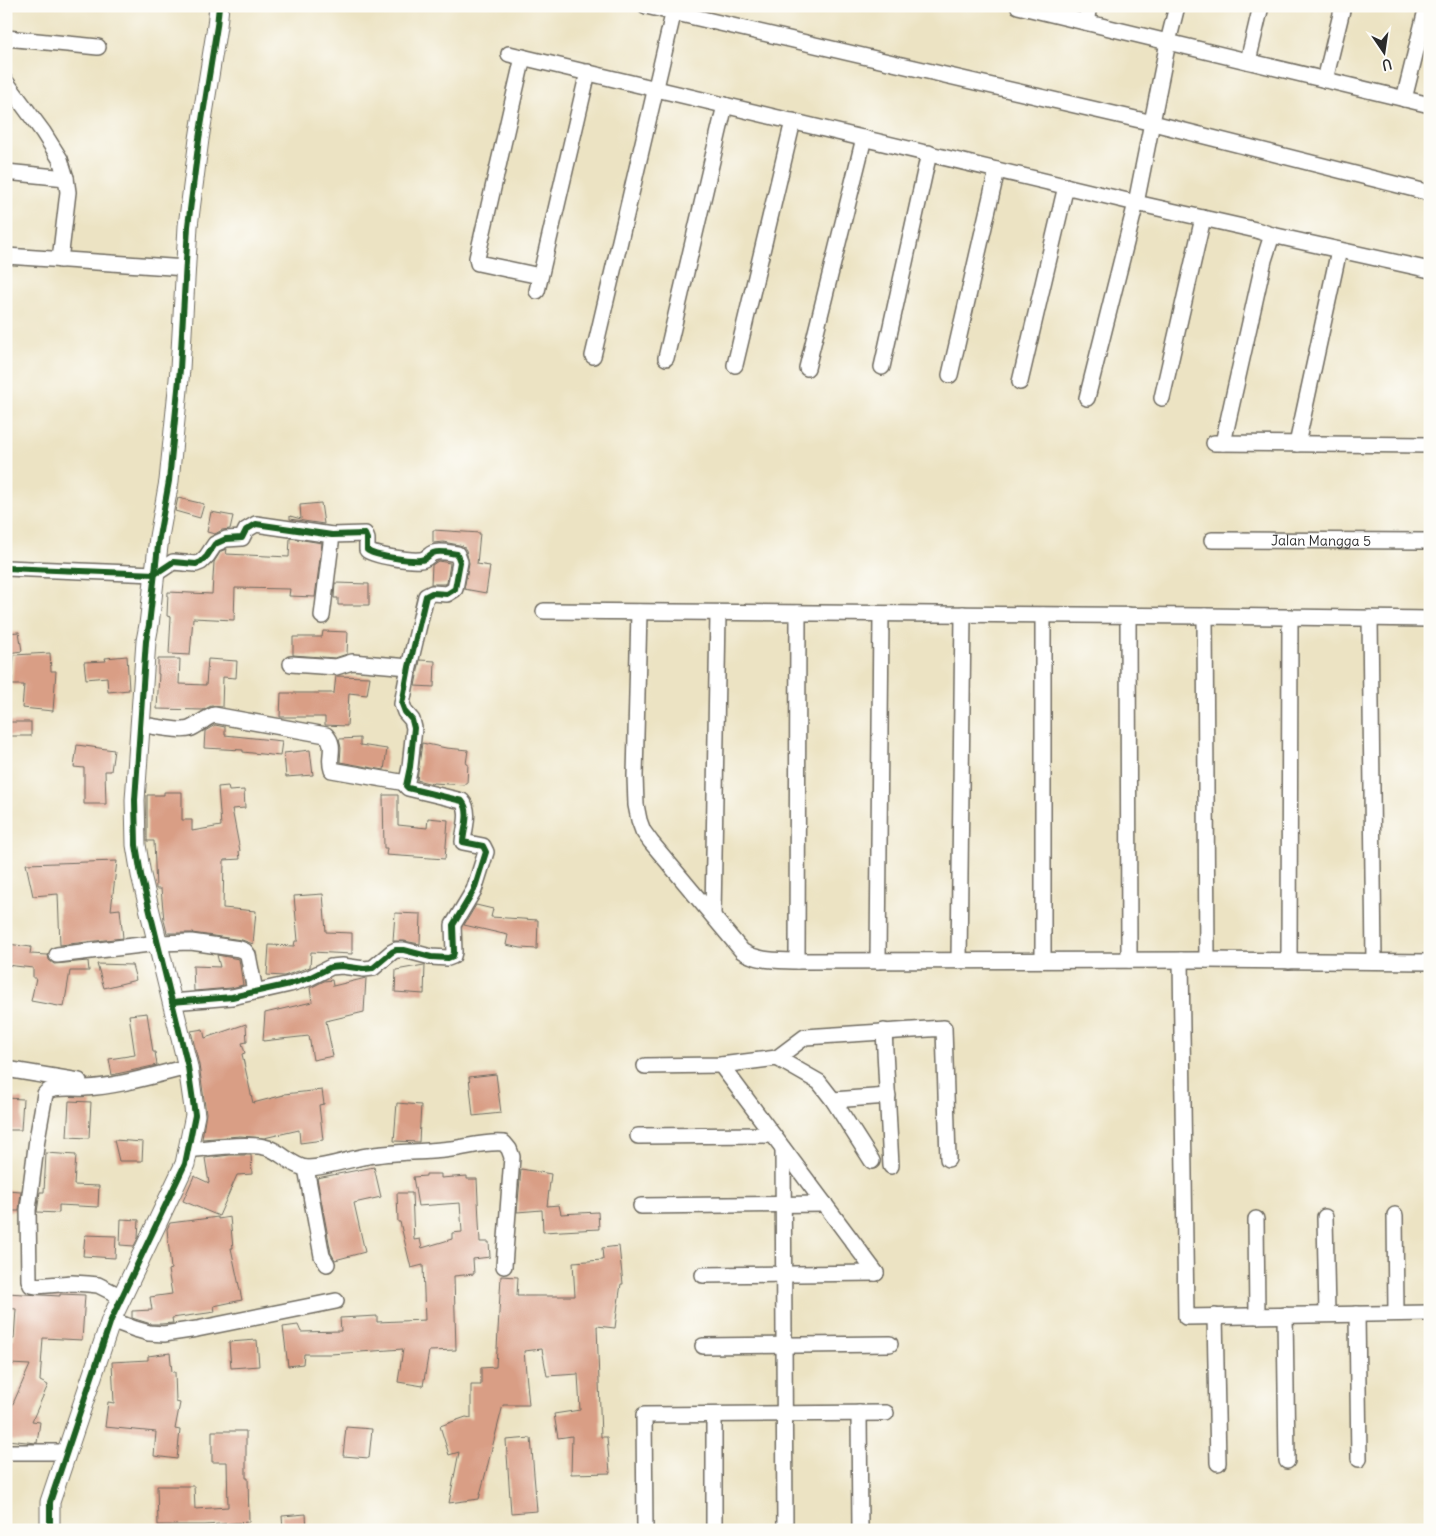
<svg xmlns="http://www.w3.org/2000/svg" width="1436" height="1536" font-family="Delius,sans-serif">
	<rect width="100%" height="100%" fill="#fdfcf7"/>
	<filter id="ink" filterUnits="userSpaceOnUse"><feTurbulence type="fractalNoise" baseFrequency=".02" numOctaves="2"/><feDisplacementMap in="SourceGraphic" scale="10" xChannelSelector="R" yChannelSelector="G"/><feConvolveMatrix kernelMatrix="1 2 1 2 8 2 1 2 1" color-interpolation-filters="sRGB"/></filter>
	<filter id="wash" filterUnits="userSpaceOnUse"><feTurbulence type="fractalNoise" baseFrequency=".0096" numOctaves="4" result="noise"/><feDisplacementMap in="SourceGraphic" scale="20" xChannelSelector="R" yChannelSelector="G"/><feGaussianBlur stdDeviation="1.12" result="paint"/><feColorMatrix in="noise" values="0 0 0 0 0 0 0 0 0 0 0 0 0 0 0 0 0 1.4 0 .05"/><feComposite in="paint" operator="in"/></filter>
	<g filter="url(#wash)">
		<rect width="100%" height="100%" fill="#ece3c3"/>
		<g id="blocks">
			<g fill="#d99e85">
				<polygon points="178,498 204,504 200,518 175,511"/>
				<polygon points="321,503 324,524 290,519 290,516 301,519 300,505"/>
				<polygon points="211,512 233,516 230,529 222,530 215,534 207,532"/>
				<polygon points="433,530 480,533 477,564 490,566 486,593 464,589 469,563 466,550 463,546 459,545 443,542 433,543"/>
				<polygon points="290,538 322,543 315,597 289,596 290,589 235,588 234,620 193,618 190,655 169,654 171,617 167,616 168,592 212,594 214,562 221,551 227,549 226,554 289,557"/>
				<polygon points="438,561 450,563 447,583 445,584 431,584 432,565"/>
				<polygon points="335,583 369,584 369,605 338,605 338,598 334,598"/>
				<polygon points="323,631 348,632 347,654 335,658 293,655 293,637 322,637"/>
				<polygon points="19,632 22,651 8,653 7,650 6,650 6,633"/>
				<polygon points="50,653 51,671 56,671 53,711 22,708 24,685 12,685 14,655"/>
				<polygon points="127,656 129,690 108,692 107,677 86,679 84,662 106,661 105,658"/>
				<polygon points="158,659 180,659 179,684 206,685 208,659 237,661 236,678 223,677 222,707 211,706 203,710 157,709 159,674 158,674"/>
				<polygon points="420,660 435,661 434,687 415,686"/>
				<polygon points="336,676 370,677 367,695 349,693 347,726 325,725 325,717 280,717 281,693 334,693"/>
				<rect x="6" y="722" width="25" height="14"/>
				<polygon points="215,725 225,727 225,735 282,741 280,756 243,752 243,750 204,748 205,731"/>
				<polygon points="360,738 360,745 387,749 384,770 340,762 341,748 339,739"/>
				<polygon points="422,743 446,748 468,750 466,764 468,764 467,783 465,783 465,785 433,783 432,784 417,780"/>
				<polygon points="77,745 114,750 111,771 105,771 106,804 84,804 84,768 74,767"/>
				<polygon points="310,750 313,775 286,777 284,753"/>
				<polygon points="228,786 229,791 244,790 245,808 232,809 240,851 239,851 240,859 224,860 223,908 256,911 253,944 242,940 192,933 167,933 164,920 161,889 156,889 154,841 147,841 147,795 164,795 164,792 182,792 182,820 192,820 192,831 221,826 218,787"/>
				<polygon points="383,795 398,795 398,825 427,828 428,818 448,820 445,859 386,855 387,848 384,848"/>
				<polygon points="117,861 111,910 120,909 123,938 60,945 58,894 33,896 26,864"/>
				<polygon points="323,894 326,932 352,933 352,954 311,952 310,967 284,976 267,975 269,945 294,946 295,941 298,941 294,896"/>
				<polygon points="476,905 493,909 491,917 538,920 537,949 521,948 506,945 508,935 464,925"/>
				<polygon points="395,913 421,914 420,944 404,941 393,941"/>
				<polygon points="8,944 31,947 30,954 48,955 49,960 54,964 88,961 89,971 70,971 64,1007 31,1001 36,978 33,978 33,968 6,965"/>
				<polygon points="217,955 239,959 243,985 231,988 194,991 193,966 220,967"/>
				<polygon points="97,964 132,965 136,980 104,988"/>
				<polygon points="424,965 425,965 424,994 395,992 396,970"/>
				<polygon points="366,978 364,1012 326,1021 333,1056 313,1060 309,1036 263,1041 265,1013 312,1002 310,988 324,981 332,980 333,986"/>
				<polygon points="147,1013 153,1052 155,1052 157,1065 112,1075 109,1059 135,1055 129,1015"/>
				<polygon points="246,1024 247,1042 242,1043 245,1053 242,1054 253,1103 284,1095 284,1094 322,1090 324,1104 319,1105 323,1140 300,1143 299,1130 264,1138 240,1136 202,1139 206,1113 199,1065 191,1031 203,1029 205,1038"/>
				<polygon points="496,1074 501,1113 473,1116 469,1077"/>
				<polygon points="6,1098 23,1099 21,1130 6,1130"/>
				<polygon points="69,1101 91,1102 89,1138 67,1137"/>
				<polygon points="397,1103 421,1105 419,1142 394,1141"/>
				<polygon points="114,1140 143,1142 142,1161 119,1161"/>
				<polygon points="46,1153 76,1155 74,1185 99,1186 98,1207 59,1205 59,1213 37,1212 40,1192 44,1192"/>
				<polygon points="230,1155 251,1155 252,1174 237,1175 219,1216 183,1201 194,1176 209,1183 205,1158"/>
				<polygon points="374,1167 381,1197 354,1203 365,1252 335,1260 331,1253 317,1178"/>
				<polygon points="521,1169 551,1174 547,1206 559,1205 561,1214 598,1212 599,1229 543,1232 542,1210 517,1212"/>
				<polygon points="426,1174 441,1174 441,1178 467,1176 467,1179 477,1179 480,1242 489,1242 490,1257 473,1259 474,1274 454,1276 456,1350 429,1351 423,1386 398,1382 403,1349 331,1354 304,1354 303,1364 288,1366 283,1327 298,1325 301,1332 341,1331 340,1318 377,1316 377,1322 425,1320 423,1265 411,1268 400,1222 398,1222 397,1193 412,1193 414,1240 420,1239 422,1248 452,1239 452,1233 462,1232 460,1203 418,1206 413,1177 426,1176"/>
				<polygon points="6,1190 21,1191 19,1211 6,1211"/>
				<polygon points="218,1217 218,1219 230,1217 233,1248 231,1248 242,1300 214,1306 215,1312 172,1318 173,1323 161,1324 151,1324 132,1318 132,1311 152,1310 150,1297 172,1294 168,1270 171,1269 167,1229 170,1223"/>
				<polygon points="121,1219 139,1220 138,1238 134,1246 120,1245"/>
				<polygon points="85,1235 116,1236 115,1258 83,1256"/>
				<polygon points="619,1246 623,1284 621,1284 618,1304 615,1328 597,1326 601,1437 607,1437 610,1473 571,1474 572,1436 558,1438 554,1414 580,1410 578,1374 547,1376 542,1349 524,1351 529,1405 503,1405 479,1499 449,1503 459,1452 449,1455 440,1426 466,1417 471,1418 471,1385 481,1385 481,1368 496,1367 501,1276 518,1277 517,1296 575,1296 573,1262 603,1260 602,1248"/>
				<polygon points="6,1293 60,1296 60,1294 85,1295 82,1340 43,1338 40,1381 48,1385 32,1421 40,1422 37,1443 6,1440 8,1415 30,1365 10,1364 11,1339 14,1339 16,1309 6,1308"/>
				<polygon points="257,1340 259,1366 231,1368 229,1342"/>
				<polygon points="170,1353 172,1372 175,1372 176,1402 180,1403 175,1429 180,1430 177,1459 154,1456 156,1432 105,1427 108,1402 114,1403 112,1362 148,1360 148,1356"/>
				<polygon points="346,1427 372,1429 369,1458 343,1456"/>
				<polygon points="212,1431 246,1431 246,1478 248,1478 249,1522 205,1525 158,1525 157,1486 194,1486 195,1509 228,1507 227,1462 212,1462"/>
				<polygon points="531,1438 537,1511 511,1513 506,1440"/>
				<polygon points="306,1514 307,1530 283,1530 282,1516"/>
			</g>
		</g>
	</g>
	<g filter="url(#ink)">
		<use href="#blocks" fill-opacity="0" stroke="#6f6b60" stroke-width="1"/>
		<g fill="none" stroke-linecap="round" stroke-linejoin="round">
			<defs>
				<g id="minor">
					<polyline points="646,6 1153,123 1430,193"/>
					<polyline points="1018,6 1430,105"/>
					<polyline points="1086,22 1089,6"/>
					<polyline points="6,38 98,47"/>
					<polyline points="509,54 1136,203 1256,230 1272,235 1264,260 1223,443"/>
					<polyline points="523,57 477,258 478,263 540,276"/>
					<polyline points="1248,61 1261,6"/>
					<polyline points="1325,80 1343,6"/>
					<polyline points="6,82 43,132 60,159 66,178 68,192 60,260"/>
					<polyline points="1404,99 1427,6"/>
					<polyline points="6,172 66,178"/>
					<polyline points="1272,235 1430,270"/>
					<polyline points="6,256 186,268"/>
					<polyline points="537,291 588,72"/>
					<polyline points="593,356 675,6"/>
					<polyline points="666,358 725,105"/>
					<polyline points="735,365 793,121"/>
					<polyline points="882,367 929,153"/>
					<polyline points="807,368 864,138"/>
					<polyline points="950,375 997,170"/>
					<polyline points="1020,382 1066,186"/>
					<polyline points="1087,398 1136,203 1168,42 1177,6"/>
					<polyline points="1162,398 1203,218"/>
					<polyline points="1214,443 1430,445"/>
					<polyline points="1297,444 1339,250"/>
					<path id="s1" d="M1212 540 1430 541"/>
					<path d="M6 568 155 574 173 562 196 564 201 562 207 556 215 544 226 539 242 538 246 530 256 524 332 535 365 534 367 539V550C373 556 411 561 420 560 427 560 428 555 433 553 440 550 450 553 457 554L460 562 455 589 447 594 432 593 426 596 409 667 402 704 405 712 412 720 414 728 410 767 406 786 408 788 462 801C471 811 464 829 463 842L483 846 486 852 474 890 453 925 454 952 453 956 448 958 431 957 404 950H396L392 952 373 968 364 969 342 966 331 967 309 978 290 984 232 997 172 1002"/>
					<polyline points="544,611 1205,616"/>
					<path d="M639 612 635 776 636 805 639 820 643 831 651 842 742 951C759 962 779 960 797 961L1207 960 1430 962"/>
					<polyline points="1128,615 1129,960"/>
					<polyline points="322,616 332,535"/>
					<polyline points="1370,618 1374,961"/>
					<polyline points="291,664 336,667 352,662 409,667"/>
					<path d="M140 724C151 726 180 732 189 729 198 726 205 718 214 715L326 735C337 747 327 757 332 770L406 783"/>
					<polyline points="713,916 718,613"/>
					<polyline points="57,955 158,943 191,942 240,949 245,951 248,955 255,991"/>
					<polyline points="1043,960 1043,615"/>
					<polyline points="1181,960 1186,1317 1430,1313"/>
					<polyline points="1207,960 1205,616 1430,619"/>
					<polyline points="797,961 798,613"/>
					<polyline points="878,961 881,614"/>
					<polyline points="959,961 963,614"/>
					<polyline points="1289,961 1290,617"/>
					<polyline points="884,1031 891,1166"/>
					<polyline points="777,1058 819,1082 833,1100 872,1161"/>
					<polyline points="721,1065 876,1273"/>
					<polyline points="645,1066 721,1065 777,1058 805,1037 944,1028 948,1159"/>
					<polyline points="6,1069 79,1081"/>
					<polyline points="833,1100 888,1096"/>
					<polyline points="638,1136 773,1135"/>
					<polyline points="783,1149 785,1530"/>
					<path d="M189 1150C209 1148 250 1142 268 1148 282 1152 293 1168 308 1168 329 1167 348 1159 368 1156 395 1151 423 1153 451 1149 469 1147 485 1141 504 1143L509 1149 512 1157 504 1266"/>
					<polyline points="306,1168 322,1256 327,1264"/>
					<polyline points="641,1206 825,1204"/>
					<polyline points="1395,1215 1396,1313"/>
					<polyline points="1325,1217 1327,1314"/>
					<polyline points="1256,1219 1257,1316"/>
					<polyline points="703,1275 876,1273"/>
					<path d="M122 1297 98 1285 88 1284 72 1283 36 1286 31 1285 29 1280 28 1210 37 1139 45 1094C51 1085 74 1089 85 1088 120 1086 154 1075 188 1067"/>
					<polyline points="1357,1314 1359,1459"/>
					<polyline points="1285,1315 1287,1461"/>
					<polyline points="1215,1316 1218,1463"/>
					<polyline points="111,1320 135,1329 149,1333 164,1334 197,1329 336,1301"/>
					<polyline points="703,1346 890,1344"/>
					<polyline points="859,1413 860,1530"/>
					<polyline points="714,1415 714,1530"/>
					<polyline points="6,1452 66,1452"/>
					<polyline points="645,1530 644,1415 886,1413"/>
				</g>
				<polyline id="tertiary" points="50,1530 50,1502 111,1320 185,1164 195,1115 188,1067 141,875 136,845 135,800 146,641 149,625 159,537 169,481 180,369 188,226 199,139 217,26 219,6"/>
			</defs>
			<use href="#minor" stroke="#6f6b60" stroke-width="18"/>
			<use href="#tertiary" stroke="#6f6b60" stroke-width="21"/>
			<use href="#minor" stroke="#fff" stroke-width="15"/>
			<use href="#tertiary" stroke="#fff" stroke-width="19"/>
			<defs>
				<g id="cycleway">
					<path d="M6 568 155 574 173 562 196 564 201 562 207 556 215 544 226 539 242 538 246 530 256 524 332 535 365 534 367 539V550C373 556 411 561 420 560 427 560 428 555 433 553 440 550 450 553 457 554L460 562 455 589 447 594 432 593 426 596 409 667 402 704 405 712 412 720 414 728 410 767 406 786 408 788 462 801C471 811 464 829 463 842L483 846 486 852 474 890 453 925 454 952 453 956 448 958 431 957 404 950H396L392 952 373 968 364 969 342 966 331 967 309 978 290 984 232 997 172 1002"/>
					<polyline points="50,1530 50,1502 111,1320 185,1164 195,1115 188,1067 141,875 136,845 135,800 146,641 149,625 159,537 169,481 180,369 188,226 199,139 217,26 219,6"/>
				</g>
			</defs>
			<use href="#cycleway" stroke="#fdfcf7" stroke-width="9"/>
			<use href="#cycleway" stroke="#1b5e20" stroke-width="6"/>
		</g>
	</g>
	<g text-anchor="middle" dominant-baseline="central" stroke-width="4.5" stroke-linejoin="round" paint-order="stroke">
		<g font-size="14" fill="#2b2b2b" stroke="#fdfcf7">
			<text stroke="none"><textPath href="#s1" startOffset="109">Jalan Mangga 5</textPath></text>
		</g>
	</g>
	<rect width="1436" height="1536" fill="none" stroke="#fdfcf7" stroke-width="25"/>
	<g transform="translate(1384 52) rotate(167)" stroke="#fdfcf7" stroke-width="4" paint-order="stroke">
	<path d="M0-4L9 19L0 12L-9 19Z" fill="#2b2b2b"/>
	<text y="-8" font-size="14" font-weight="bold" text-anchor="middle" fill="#2b2b2b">U</text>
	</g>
</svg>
